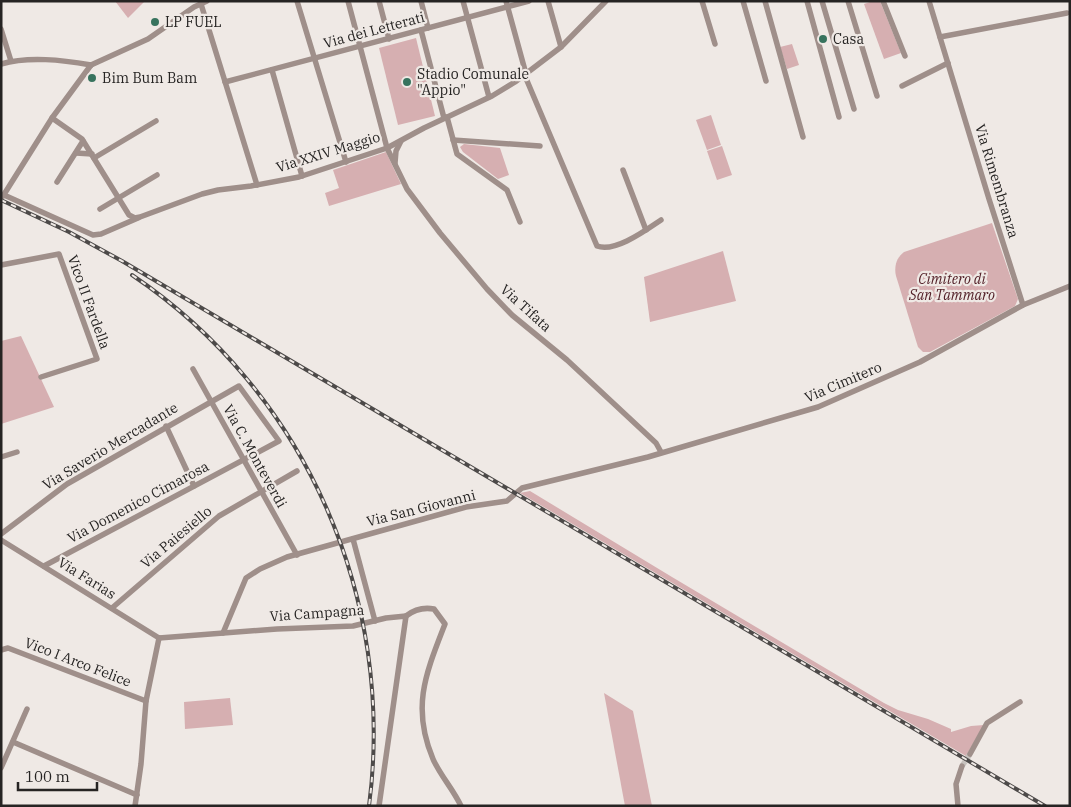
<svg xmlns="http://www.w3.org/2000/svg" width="1071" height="807" font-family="'IBM Plex Serif',serif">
	<rect width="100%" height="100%" fill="#efe9e5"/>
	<g fill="#d6afb1">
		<polygon points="115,1 145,1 128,18"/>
		<polygon points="873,1 880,1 901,53 884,59 864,4"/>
		<polygon points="416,38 435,116 398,125 379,48"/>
		<polygon points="792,44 799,65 787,69 780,47"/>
		<polygon points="711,115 721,145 707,150 696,120"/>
		<polygon points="464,144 500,148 509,175 498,179 463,152 460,147"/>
		<polygon points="722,146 732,175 717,180 707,151"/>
		<polygon points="386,152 401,184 329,206 325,193 339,188 333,170"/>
		<path d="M992 223 1018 299 1015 306 930 352H923L918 347 896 276C894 267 896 258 904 252Z"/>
		<polygon points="723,251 736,301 650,322 644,277"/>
		<polygon points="21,336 54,407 1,424 1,341"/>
		<polygon points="530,491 672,577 884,703 898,710 928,719 951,729 951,732 971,726 984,725 966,756 520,493"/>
		<polygon points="604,693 633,711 652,806 625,806"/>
		<polygon points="230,698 233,725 185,729 184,702"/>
	</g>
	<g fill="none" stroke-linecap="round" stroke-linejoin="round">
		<polyline stroke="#c7c2be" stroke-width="5.5" stroke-dasharray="5.5 3" stroke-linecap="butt" points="962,766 970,754"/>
		<g stroke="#9f8f8a" stroke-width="5.5">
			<polyline points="297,1 346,162"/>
			<polyline points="348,1 387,148 407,189 440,233 487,289 512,315 567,360 656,443 661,452"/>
			<polyline points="379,1 389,39"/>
			<polyline points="421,1 428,28"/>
			<polyline points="463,1 489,97"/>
			<polyline points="506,1 526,74"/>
			<polyline points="548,1 561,47"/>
			<polyline points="702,1 715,44"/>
			<polyline points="743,1 766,81"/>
			<polyline points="765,1 803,137"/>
			<polyline points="807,1 839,117"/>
			<polyline points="822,1 854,109"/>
			<polyline points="848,1 877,96"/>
			<polyline points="883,1 905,56"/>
			<polyline points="929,1 989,199 1023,305"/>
			<polyline points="201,4 257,185"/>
			<polyline points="1,29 11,61"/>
			<polyline points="421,30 444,118"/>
			<polyline points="940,37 1067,13"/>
			<path d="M1 64C29 56 62 60 91 65"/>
			<polyline points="91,65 148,39 194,7 207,1"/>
			<polyline points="272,70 302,176"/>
			<path d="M525 76 597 246C615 253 646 230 661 220"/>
			<polyline points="225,82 529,1"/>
			<polyline points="902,86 948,63"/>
			<polyline points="447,117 457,154 507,190 520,222"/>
			<polyline points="52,118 82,139 129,215 135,218 140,217 202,194 218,190 251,186 299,177 387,148 424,128 492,96 515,82 561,47 606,1"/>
			<polyline points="453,140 540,146"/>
			<polyline points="76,153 92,154"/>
			<polyline points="94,158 156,121"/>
			<polyline points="395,163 396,151 401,141"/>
			<polyline points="623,170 646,230"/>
			<polyline points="57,182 83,141"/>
			<polyline points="4,195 93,235 101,234 138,218"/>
			<polyline points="3,196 52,118 91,65"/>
			<polyline points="100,209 157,175"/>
			<polyline points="1,265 59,254 97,359 41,377"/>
			<polyline points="193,369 297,555"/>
			<polyline points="166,426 194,486"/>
			<polyline points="1,457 17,452"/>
			<polyline points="1,534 67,484 239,386 279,441 44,566"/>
			<polyline points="353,539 375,621"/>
			<polyline points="1,540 159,638"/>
			<polyline points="112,608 219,516 297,471"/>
			<path d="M406 616C415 609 423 607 434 609L445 624C426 673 411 707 433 759 440 775 453 789 461 806"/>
			<polyline points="223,633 246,578 260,569 287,557 466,507 507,501 522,488 648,457 818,407 920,362 1023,305 1070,286"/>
			<polyline points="159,638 277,629 353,626 386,618 406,616 379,806"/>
			<polyline points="1,650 8,648 146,701"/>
			<polyline points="13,742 137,795"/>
			<polyline points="970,754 987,723 1020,702"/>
			<polyline points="1,768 27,709"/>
			<polyline points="135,806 141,764 146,701 159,638"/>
			<polyline points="958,806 956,784 962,766"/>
		</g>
		<defs>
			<g id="rail">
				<polyline points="1,200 69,232 122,261 1045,806"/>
				<path d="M132 275C306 392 396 599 369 806"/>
			</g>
		</defs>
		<use href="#rail" stroke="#4d4a49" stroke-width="4"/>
		<use href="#rail" stroke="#efe9e5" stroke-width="2" stroke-dasharray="5.5" stroke-linecap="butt"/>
	</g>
	<g fill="#37735e" stroke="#efe9e5" stroke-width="2">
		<circle cx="155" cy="22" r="5"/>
		<circle cx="823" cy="39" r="5"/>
		<circle cx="92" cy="78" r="5"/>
		<circle cx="407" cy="82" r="5"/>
	</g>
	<g text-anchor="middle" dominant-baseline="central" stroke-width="4.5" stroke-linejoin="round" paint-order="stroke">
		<g font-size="14" fill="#262423" stroke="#efe9e5" text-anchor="start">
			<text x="165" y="22">LP FUEL</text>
			<text x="833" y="39">Casa</text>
			<text x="417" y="74">Stadio Comunale<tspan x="417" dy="16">"Appio"</tspan></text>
			<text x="102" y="78">Bim Bum Bam</text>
		</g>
		<g font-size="14" fill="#262423" stroke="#efe9e5">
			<text transform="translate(374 30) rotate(-15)">Via dei Letterati</text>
			<text transform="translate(328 152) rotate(-17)">Via XXIV Maggio</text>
			<text transform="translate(997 181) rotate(73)">Via Rimembranza</text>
			<text transform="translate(89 302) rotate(70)">Vico II Fardella</text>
			<text transform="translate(526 308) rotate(42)">Via Tifata</text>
			<text transform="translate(843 382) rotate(-23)">Via Cimitero</text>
			<text transform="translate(110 446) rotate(-31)">Via Saverio Mercadante</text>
			<text transform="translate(255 456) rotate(61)">Via C. Monteverdi</text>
			<text transform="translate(138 502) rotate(-28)">Via Domenico Cimarosa</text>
			<text transform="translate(421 508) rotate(-14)">Via San Giovanni</text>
			<text transform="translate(176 537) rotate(-40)">Via Paiesiello</text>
			<text transform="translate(87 578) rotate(32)">Via Farias</text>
			<text transform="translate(317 613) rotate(-4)">Via Campagna</text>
			<text transform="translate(78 662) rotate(21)">Vico I Arco Felice</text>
		</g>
		<g font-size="14" font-style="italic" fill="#511e26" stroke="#efe9e5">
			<text x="952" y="279">Cimitero di<tspan x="952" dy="16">San Tammaro</tspan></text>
		</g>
	</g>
	<rect width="1071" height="807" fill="none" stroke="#262423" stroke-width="5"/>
	<path d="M18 782v8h79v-8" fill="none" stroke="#262423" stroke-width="2.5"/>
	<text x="25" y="782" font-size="15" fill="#262423" stroke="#efe9e5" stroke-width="4" paint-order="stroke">100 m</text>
</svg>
